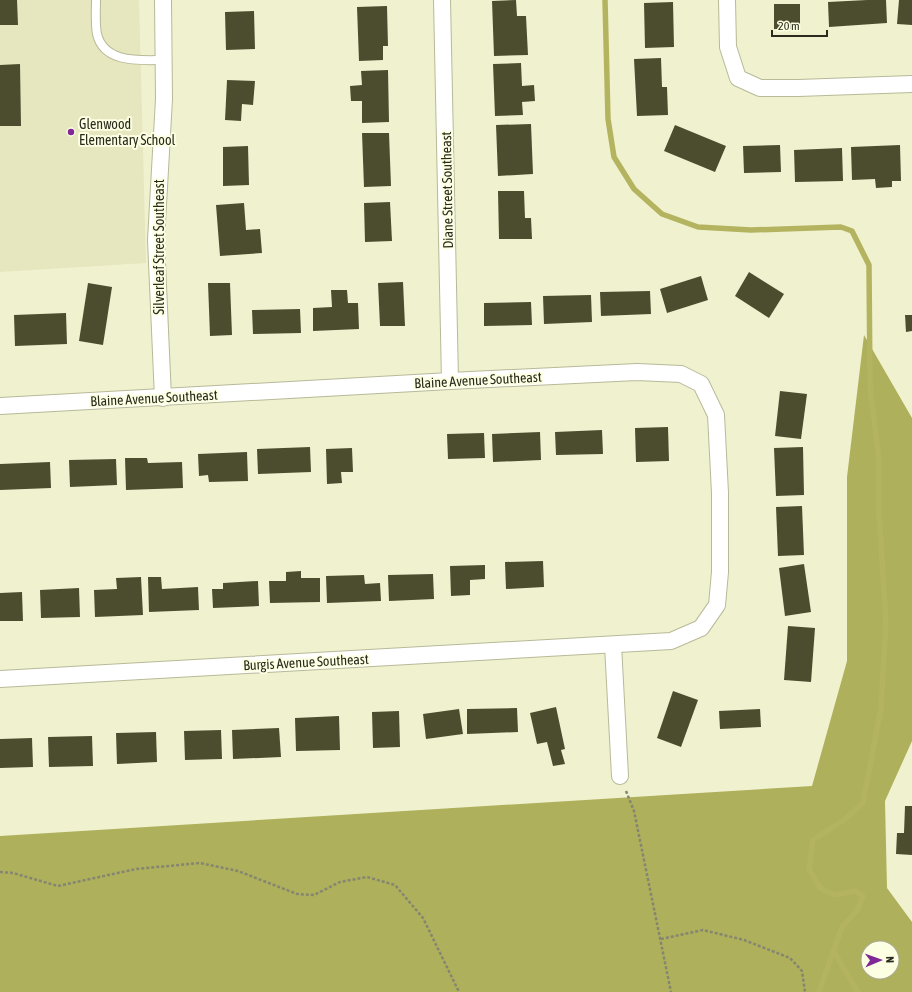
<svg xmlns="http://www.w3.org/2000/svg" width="912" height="992" font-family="'Asap Condensed',sans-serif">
	<rect width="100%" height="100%" fill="#f0f2cf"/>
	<polygon fill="#e6e7be" points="0,0 139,0 146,263 0,272"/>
	<path fill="#afb05c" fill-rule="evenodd" d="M864 335 912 418V741L885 801 887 888 912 922V992H0V836L812 786 847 661V477ZM868 948H892V972H868Z"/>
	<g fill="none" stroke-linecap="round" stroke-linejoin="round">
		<g stroke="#b4b460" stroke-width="5.5">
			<polyline points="605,0 608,119 614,157 634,189 662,214 698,227 751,230 841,227 852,231 869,265 870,386 879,459 879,514 886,621 881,708 863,803 844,820 813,840 809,869 820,888 835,895 855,891 863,896 858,909 842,927 819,992"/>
			<polyline points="834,952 858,992"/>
		</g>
	</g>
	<g fill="#4c4d2f">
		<polygon points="0,0 17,0 18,25 0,25"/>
		<polygon points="516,0 517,16 526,16 528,55 494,56 492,1"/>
		<polygon points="867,0 886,0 887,23 829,27 828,2"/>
		<polygon points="899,0 912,0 912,25 897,24"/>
		<polygon points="673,2 674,47 645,48 644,3"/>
		<rect x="774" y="4" width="26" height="25"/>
		<polygon points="387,6 388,46 383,46 383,60 359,61 357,7"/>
		<polygon points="254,11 255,49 226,50 225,12"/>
		<polygon points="661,58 662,87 667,87 668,115 637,116 634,59"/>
		<polygon points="521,63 522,86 534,85 535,101 522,102 523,115 495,116 493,64"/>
		<polygon points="20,64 21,126 0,126 0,65"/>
		<polygon points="388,70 389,122 362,123 362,101 351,101 350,86 362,85 361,71"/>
		<polygon points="227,80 255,81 253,105 242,104 241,121 225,120"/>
		<polygon points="531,124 533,174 498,176 496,125"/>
		<polygon points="675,125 726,146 715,172 664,151"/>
		<polygon points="362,133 389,133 391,186 364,187"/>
		<polygon points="780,145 781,172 744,173 743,146"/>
		<polygon points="900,145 901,181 892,181 892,187 876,188 875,179 852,180 851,147"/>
		<polygon points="248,146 249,185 223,186 223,147"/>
		<polygon points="842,148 843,181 795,182 794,150"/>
		<polygon points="498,191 524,191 525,218 531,218 532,239 499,239"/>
		<polygon points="390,202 392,241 365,242 364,203"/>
		<polygon points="244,203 246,230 260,229 262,253 220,256 216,205"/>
		<polygon points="749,272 784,294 769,318 735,296"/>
		<polygon points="701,276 708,300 667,313 660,289"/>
		<polygon points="403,282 405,326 380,326 378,283"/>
		<polygon points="88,283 112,287 103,345 79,341"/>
		<polygon points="208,283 230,283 232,335 210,336"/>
		<polygon points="331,290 347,290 348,303 358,303 359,329 313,331 313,308 332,307"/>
		<polygon points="650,291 651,314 601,316 600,292"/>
		<polygon points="591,295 592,322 544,324 543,296"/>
		<polygon points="531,302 532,325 484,326 484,303"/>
		<polygon points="300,309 301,333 253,334 252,310"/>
		<polygon points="66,313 67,344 15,346 14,315"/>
		<polygon points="905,315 912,315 912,331 906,332"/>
		<polygon points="780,391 807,394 801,439 775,436"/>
		<polygon points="668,427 669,461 636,462 635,428"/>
		<polygon points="602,430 603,454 556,455 555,432"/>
		<polygon points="540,432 541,460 493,462 492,434"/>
		<polygon points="484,433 485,458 448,459 447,434"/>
		<polygon points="310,447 311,472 258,474 257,449"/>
		<polygon points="803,447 804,495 776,496 774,448"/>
		<polygon points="352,448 353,472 341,472 342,483 327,484 326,449"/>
		<polygon points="247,452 248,481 209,482 208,475 199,476 198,454"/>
		<polygon points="125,458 147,458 148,463 182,462 183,488 126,490"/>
		<polygon points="116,459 117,485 70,487 69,460"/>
		<polygon points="50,462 51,488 0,490 0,464"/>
		<polygon points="802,506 804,555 778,556 776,507"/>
		<polygon points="543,561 544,587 506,589 505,562"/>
		<polygon points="804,564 811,612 785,616 779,568"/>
		<polygon points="485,565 485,579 470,580 470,595 451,596 450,566"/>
		<polygon points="301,571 301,578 320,578 320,602 270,603 269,581 286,581 286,572"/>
		<polygon points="433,574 434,599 389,601 388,575"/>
		<polygon points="364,575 365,584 380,583 381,601 327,603 326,576"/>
		<polygon points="141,577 143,615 95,617 94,590 117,589 116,578"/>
		<polygon points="148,577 161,577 162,589 198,587 199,610 149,612"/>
		<polygon points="258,581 259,606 213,608 212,589 223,589 223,583"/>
		<polygon points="79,588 80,617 41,618 40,590"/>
		<polygon points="22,592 23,621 0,621 0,593"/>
		<polygon points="788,626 815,628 811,682 784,680"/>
		<polygon points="673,691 698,700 681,747 657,738"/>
		<polygon points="556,707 565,749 561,750 565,764 553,766 547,742 537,744 530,713"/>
		<polygon points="517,708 518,732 467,734 467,709"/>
		<polygon points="459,709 463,734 426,739 423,714"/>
		<polygon points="760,709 761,727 720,729 719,711"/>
		<polygon points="399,711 400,747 373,748 372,712"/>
		<polygon points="339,716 340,750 296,751 295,718"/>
		<polygon points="279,728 281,757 233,759 232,730"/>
		<polygon points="221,730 222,759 185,760 184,731"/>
		<polygon points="156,732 157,762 117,764 116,733"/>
		<polygon points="92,736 93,766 49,767 48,737"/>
		<polygon points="32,738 33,767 0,768 0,739"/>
		<polygon points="905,806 912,806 912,855 896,854 897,833 904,833"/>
	</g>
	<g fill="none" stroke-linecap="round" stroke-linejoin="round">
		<defs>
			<path id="lane" d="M96 0C96 11 95 24 97 34 104 64 141 60 163 60"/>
			<g id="street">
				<polyline points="442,0 450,381"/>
				<polyline points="727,0 728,47 738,78 760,88 798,88 912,84"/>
				<polyline points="163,398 156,240 164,99 163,0"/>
				<polyline points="0,406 450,381 637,372 681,374 701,384 716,415 720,493 720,572 717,605 701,628 671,641 0,679"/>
				<polyline points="613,645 620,776"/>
			</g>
		</defs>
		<use href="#lane" stroke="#b8b998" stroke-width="10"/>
		<use href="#street" stroke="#b8b998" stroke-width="18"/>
		<g stroke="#85866f" stroke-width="2.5" stroke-dasharray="3 2" stroke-linecap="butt">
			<polyline points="626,791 634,811 671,992"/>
			<polyline points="0,872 13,873 58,886 136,869 200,863 238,871 297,894 314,895 340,882 367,877 395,885 423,918 459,992"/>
			<polyline points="661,939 703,930 744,940 790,958 802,971 805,992"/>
		</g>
		<use href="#lane" stroke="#fff" stroke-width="8"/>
		<use href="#street" stroke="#fff" stroke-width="16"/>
	</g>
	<circle fill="#802895" stroke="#fdffe3" stroke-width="1.5" cx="71" cy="132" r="4"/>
	<g text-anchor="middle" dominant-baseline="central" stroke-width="4" stroke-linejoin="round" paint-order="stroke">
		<g font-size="14" fill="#2a2a1d" stroke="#fdffe3" text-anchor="start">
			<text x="79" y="124">Glenwood<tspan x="79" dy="16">Elementary School</tspan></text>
		</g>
		<g font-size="14" fill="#2a2a1d" stroke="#fdffe3">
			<text transform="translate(447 190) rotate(-91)">Diane Street Southeast</text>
			<text transform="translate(159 247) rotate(-90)">Silverleaf Street Southeast</text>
			<text transform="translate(478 380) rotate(-3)">Blaine Avenue Southeast</text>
			<text transform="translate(154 398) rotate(-3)">Blaine Avenue Southeast</text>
			<text transform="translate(306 662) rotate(-3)">Burgis Avenue Southeast</text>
		</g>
	</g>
	<g transform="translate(880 960) rotate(88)"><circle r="19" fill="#fdffe3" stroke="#a9aa94"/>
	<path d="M0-3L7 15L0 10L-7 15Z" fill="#802895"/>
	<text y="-6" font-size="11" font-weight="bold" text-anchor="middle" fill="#2a2a1d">N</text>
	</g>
	<path d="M772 30v6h55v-6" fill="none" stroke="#2a2a1d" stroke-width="2"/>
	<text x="778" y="30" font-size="12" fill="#2a2a1d" stroke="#fdffe3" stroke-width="3" paint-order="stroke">20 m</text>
</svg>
